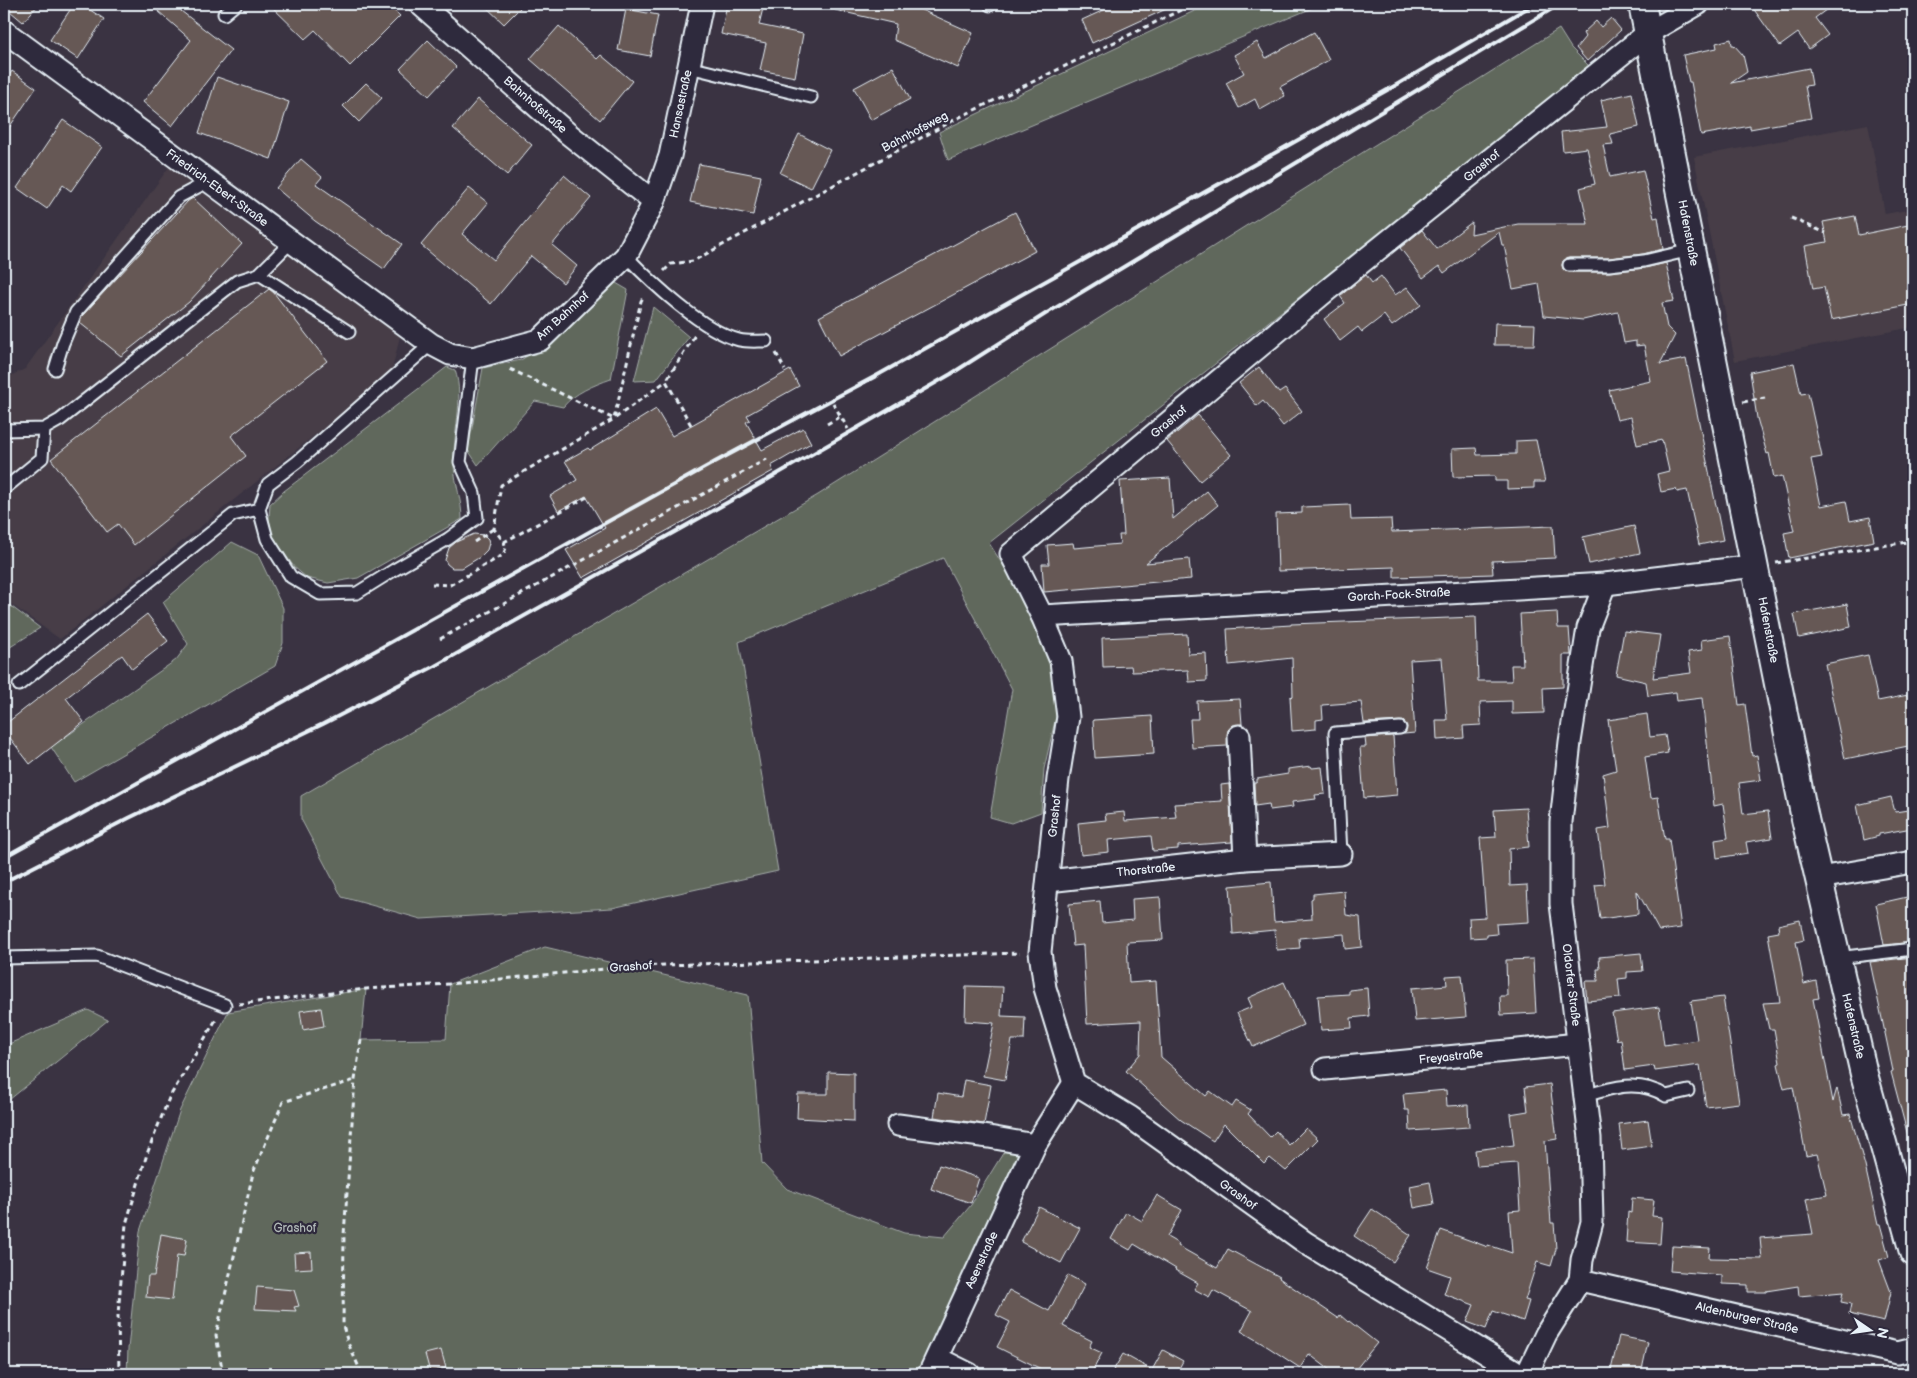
<svg xmlns="http://www.w3.org/2000/svg" width="1917" height="1378" font-family="'Balsamiq Sans',sans-serif">
	<rect width="100%" height="100%" fill="#3a3342"/>
	<filter id="ink" filterUnits="userSpaceOnUse"><feTurbulence type="fractalNoise" baseFrequency=".02" numOctaves="2"/><feDisplacementMap in="SourceGraphic" scale="10" xChannelSelector="R" yChannelSelector="G"/><feConvolveMatrix kernelMatrix="1 2 1 2 8 2 1 2 1" color-interpolation-filters="sRGB"/></filter>
	<g filter="url(#ink)">
		<g fill="#473e47">
			<polygon points="1868,124 1885,214 1913,209 1913,327 1735,361 1694,157"/>
			<polygon points="169,167 400,336 391,374 60,639 4,599 4,379 25,369"/>
		</g>
		<g fill="#61685b" stroke="#a4acaa">
			<polygon points="1209,4 1322,4 948,160 939,132"/>
			<polygon points="1559,29 1571,48 1590,67 989,543 1037,619 1062,690 1044,769 1041,812 1011,823 990,817 1012,689 943,558 739,642 778,871 612,908 421,919 342,897 301,819 301,796 818,495"/>
			<path d="M616 283 628 290 611 379C594 385 574 393 563 407L535 401 478 465 468 450 483 368 521 360 563 332Z"/>
			<polygon points="653,307 689,337 656,380 634,381"/>
			<path d="M447 367 455 370C465 400 452 435 454 466 455 484 462 501 462 519L358 578 328 583 307 578 294 567 272 535 269 519 270 504 284 491Z"/>
			<polygon points="232,542 258,555 283,608 283,643 275,666 74,782 51,747 176,660 188,644 163,602"/>
			<polygon points="4,601 40,628 4,651"/>
			<polygon points="545,947 748,995 762,1163 787,1189 904,1233 944,1237 971,1205 1005,1150 1023,1154 925,1374 127,1374 128,1349 140,1231 180,1110 228,1012 366,989 361,1040 446,1039 450,984"/>
			<polygon points="88,1010 108,1020 4,1104 4,1046"/>
		</g>
		<g fill="#665854" stroke="#e8f1f8">
			<polygon points="4,4 39,4 23,22 4,6"/>
			<polygon points="74,4 81,4 104,19 78,59 50,40"/>
			<polygon points="150,4 187,4 181,11 231,50 172,126 143,102 191,40"/>
			<polygon points="269,4 387,4 400,16 350,66 315,30 305,39"/>
			<polygon points="483,4 524,4 504,24"/>
			<polygon points="727,4 744,7 744,4 764,4 759,25 803,34 795,77 760,70 766,43 721,34"/>
			<polygon points="836,4 908,4 973,33 958,68 894,40 896,24 835,10"/>
			<polygon points="1117,4 1177,4 1092,43 1082,20"/>
			<polygon points="1750,4 1834,4 1815,18 1828,35 1809,49 1798,33 1780,46"/>
			<polygon points="626,9 658,15 650,56 618,50"/>
			<polygon points="1611,18 1621,30 1587,61 1576,48 1585,37 1583,33 1596,21 1601,27"/>
			<polygon points="559,26 597,59 601,55 632,81 600,120 530,59"/>
			<polygon points="1314,32 1329,60 1280,87 1285,96 1260,110 1255,99 1239,108 1226,83 1244,73 1234,55 1257,42 1266,58"/>
			<polygon points="1731,39 1732,45 1734,45 1743,55 1747,72 1731,83 1809,68 1812,85 1805,86 1811,118 1750,129 1750,126 1701,135 1691,82 1689,82 1683,55 1717,48 1716,43"/>
			<polygon points="428,40 456,67 429,96 400,69"/>
			<polygon points="893,67 910,99 871,120 854,88"/>
			<polygon points="12,71 36,88 4,135 4,83"/>
			<polygon points="217,77 289,102 271,159 199,133"/>
			<polygon points="366,83 382,98 359,122 343,106"/>
			<polygon points="1632,93 1639,127 1610,134 1613,144 1603,145 1610,177 1643,170 1654,218 1658,217 1663,249 1643,254 1609,258 1569,258 1563,261 1562,265 1563,269 1569,272 1609,272 1645,268 1666,263 1674,301 1662,303 1667,327 1675,335 1660,364 1686,359 1723,540 1699,545 1687,490 1677,492 1676,489 1661,492 1657,474 1669,471 1662,440 1637,445 1631,417 1617,420 1609,390 1651,381 1644,345 1636,346 1636,341 1624,343 1618,312 1583,320 1544,316 1539,284 1513,289 1504,245 1502,245 1499,232 1444,273 1439,266 1423,278 1400,248 1422,230 1437,249 1472,222 1471,234 1518,224 1588,224 1580,188 1595,184 1587,148 1563,151 1561,132 1607,127 1601,100"/>
			<polygon points="478,99 532,145 507,175 453,128"/>
			<polygon points="63,120 102,147 71,191 63,185 47,209 17,188"/>
			<polygon points="799,134 830,150 811,188 780,173"/>
			<polygon points="301,159 322,177 316,184 402,244 384,269 315,221 276,188"/>
			<polygon points="699,164 761,176 753,215 690,202"/>
			<polygon points="564,175 591,198 552,245 577,266 563,283 531,256 491,304 421,245 469,188 488,203 462,234 494,260"/>
			<polygon points="193,198 242,244 189,302 121,356 80,323 82,316 188,201"/>
			<polygon points="1015,212 1035,251 839,356 819,317"/>
			<polygon points="1855,216 1859,235 1913,224 1913,304 1831,320 1824,287 1813,289 1805,246 1827,242 1823,222"/>
			<polygon points="1366,275 1372,283 1381,276 1395,295 1407,287 1421,305 1392,326 1384,315 1362,332 1358,327 1340,341 1324,319 1345,303 1340,296"/>
			<polygon points="269,289 274,293 327,361 231,436 246,456 134,545 118,524 107,532 51,459"/>
			<polygon points="1495,323 1535,324 1534,345 1494,345"/>
			<polygon points="1794,363 1801,394 1808,393 1822,457 1811,459 1821,506 1846,501 1850,521 1870,517 1874,541 1789,558 1784,533 1794,531 1782,476 1774,478 1769,453 1767,454 1757,418 1750,372"/>
			<polygon points="1259,367 1279,393 1285,389 1302,411 1283,426 1263,401 1257,406 1239,383"/>
			<polygon points="790,370 799,386 747,415 750,420 746,422 762,450 803,428 811,443 771,466 773,471 583,578 566,550 605,528 586,496 558,511 550,496 577,480 565,461 588,448 590,450 656,409 672,436"/>
			<polygon points="1198,415 1231,455 1200,481 1167,441"/>
			<polygon points="1536,440 1545,482 1534,482 1534,488 1507,489 1507,481 1495,481 1495,476 1453,477 1452,449 1476,448 1477,455 1516,454 1516,441"/>
			<polygon points="1170,478 1173,519 1207,491 1218,505 1146,563 1189,559 1191,579 1044,592 1042,564 1049,564 1047,545 1073,543 1074,548 1120,544 1119,535 1124,535 1120,481"/>
			<polygon points="1350,505 1351,520 1391,519 1392,532 1553,526 1555,558 1492,561 1493,574 1394,577 1394,567 1278,571 1276,514 1302,513 1302,507"/>
			<polygon points="1634,526 1640,553 1589,564 1583,537"/>
			<polygon points="474,534 484,535 488,539 489,543 487,550 480,557 462,568 452,568 447,564 445,560 449,548 456,542"/>
			<polygon points="1847,604 1851,627 1799,638 1794,614"/>
			<polygon points="1557,612 1558,628 1569,628 1571,655 1563,655 1563,687 1543,688 1544,713 1512,714 1512,701 1480,702 1481,725 1463,726 1464,738 1437,740 1436,720 1447,720 1442,658 1410,660 1415,733 1404,734 1407,727 1403,721 1364,723 1361,702 1322,705 1323,719 1316,720 1316,729 1292,731 1290,697 1293,696 1292,658 1229,665 1227,629 1291,625 1291,624 1476,617 1478,681 1512,681 1511,665 1523,665 1520,614"/>
			<polygon points="147,614 168,641 132,669 122,655 66,698 84,722 30,764 4,730 4,725"/>
			<polygon points="1624,631 1660,635 1653,678 1691,673 1688,652 1702,650 1701,640 1730,636 1739,705 1745,704 1752,756 1757,755 1761,780 1739,783 1743,814 1768,811 1772,838 1746,842 1748,853 1717,858 1715,840 1728,838 1723,804 1714,806 1702,698 1677,701 1676,692 1648,696 1646,682 1616,675"/>
			<polygon points="1187,634 1188,654 1206,653 1207,681 1189,682 1188,670 1132,672 1131,666 1103,667 1102,638"/>
			<polygon points="1868,655 1878,701 1913,694 1913,745 1845,759 1825,664"/>
			<polygon points="1240,699 1242,724 1233,725 1228,730 1227,746 1192,748 1190,719 1198,719 1197,701"/>
			<polygon points="1647,714 1650,737 1665,735 1668,753 1645,757 1651,798 1658,797 1665,839 1669,839 1681,928 1659,931 1637,891 1638,914 1600,919 1595,885 1605,884 1598,830 1610,828 1603,774 1616,770 1608,720"/>
			<polygon points="1152,716 1154,754 1095,758 1093,720"/>
			<polygon points="1393,736 1397,795 1364,798 1360,747 1366,747 1365,738"/>
			<polygon points="1311,766 1312,768 1322,767 1325,794 1315,795 1316,799 1292,802 1293,807 1270,810 1269,804 1255,806 1254,783 1257,783 1257,779 1288,774 1288,769"/>
			<polygon points="1229,784 1232,842 1178,846 1178,849 1153,851 1151,836 1108,840 1109,852 1081,855 1078,823 1106,820 1105,814 1124,812 1125,821 1176,817 1174,804 1222,801 1221,785"/>
			<polygon points="1891,797 1895,812 1908,810 1912,828 1879,834 1879,836 1864,840 1857,805"/>
			<polygon points="1526,808 1529,847 1509,849 1510,886 1527,885 1529,922 1496,924 1497,934 1487,935 1487,937 1470,938 1469,918 1486,917 1480,838 1496,837 1494,810"/>
			<polygon points="1271,882 1274,922 1312,919 1311,899 1313,898 1313,894 1344,891 1346,915 1360,917 1362,947 1345,949 1344,934 1299,938 1300,948 1277,950 1275,930 1233,934 1230,886"/>
			<polygon points="1160,897 1163,940 1127,942 1129,983 1156,981 1161,1057 1206,1096 1210,1091 1232,1107 1236,1101 1251,1110 1248,1114 1270,1137 1276,1131 1289,1145 1306,1128 1318,1139 1286,1171 1270,1158 1264,1164 1224,1124 1213,1141 1181,1120 1126,1071 1140,1054 1141,1021 1087,1024 1083,945 1073,946 1069,904 1100,901 1102,923 1133,920 1132,899"/>
			<polygon points="1907,897 1913,928 1913,942 1884,945 1876,904"/>
			<polygon points="1800,920 1804,940 1796,942 1804,984 1816,981 1819,998 1813,999 1833,1102 1837,1088 1843,1115 1850,1114 1865,1166 1878,1224 1880,1224 1889,1257 1879,1260 1891,1292 1884,1322 1849,1314 1851,1304 1841,1302 1843,1292 1799,1296 1798,1286 1766,1291 1766,1292 1748,1292 1748,1285 1722,1284 1722,1275 1670,1271 1672,1246 1710,1248 1709,1258 1762,1259 1760,1238 1813,1234 1806,1199 1827,1195 1817,1154 1806,1156 1793,1087 1784,1089 1778,1064 1780,1063 1774,1029 1769,1029 1763,1003 1780,1002 1768,934 1779,932 1778,925"/>
			<polygon points="1641,953 1643,971 1627,972 1627,978 1618,979 1620,998 1587,1001 1585,981 1598,981 1597,969 1600,969 1599,957"/>
			<polygon points="1913,957 1913,1135 1908,1136 1891,1072 1893,1071 1870,962"/>
			<polygon points="1533,959 1536,1013 1501,1015 1500,996 1507,996 1506,960"/>
			<polygon points="1462,975 1466,1017 1415,1021 1412,988 1447,985 1446,976"/>
			<polygon points="1284,982 1303,1025 1253,1047 1237,1013 1252,1007 1248,998"/>
			<polygon points="966,986 1003,987 1001,1016 1025,1017 1024,1040 1012,1040 1005,1080 983,1076 994,1023 965,1021"/>
			<polygon points="1367,988 1369,1016 1351,1018 1352,1028 1321,1030 1318,996 1349,994 1349,990"/>
			<polygon points="1723,997 1739,1103 1706,1107 1700,1065 1655,1071 1654,1066 1625,1070 1621,1039 1617,1040 1612,1013 1659,1007 1664,1045 1697,1040 1691,1001"/>
			<polygon points="321,1008 324,1026 303,1030 300,1011"/>
			<polygon points="828,1072 854,1073 854,1121 797,1118 798,1094 828,1094"/>
			<polygon points="964,1080 991,1085 984,1124 934,1117 938,1093 961,1097"/>
			<polygon points="1550,1084 1557,1139 1545,1141 1551,1223 1554,1223 1556,1249 1551,1266 1537,1262 1525,1300 1529,1301 1523,1321 1493,1311 1486,1329 1467,1322 1474,1305 1444,1294 1450,1276 1427,1268 1441,1230 1488,1247 1488,1245 1512,1253 1509,1211 1520,1210 1517,1163 1477,1166 1475,1150 1514,1145 1510,1114 1528,1111 1525,1087"/>
			<polygon points="1446,1090 1447,1106 1468,1105 1469,1127 1410,1131 1409,1110 1405,1110 1403,1094"/>
			<polygon points="1648,1120 1652,1146 1622,1150 1619,1124"/>
			<polygon points="939,1165 979,1178 971,1203 931,1189"/>
			<polygon points="1430,1182 1434,1204 1414,1208 1410,1186"/>
			<polygon points="1157,1195 1182,1210 1167,1237 1179,1244 1178,1246 1217,1268 1228,1249 1280,1277 1279,1278 1338,1318 1340,1315 1348,1322 1349,1321 1377,1343 1352,1374 1335,1374 1309,1354 1300,1368 1268,1347 1241,1331 1252,1311 1213,1290 1209,1297 1194,1289 1198,1283 1175,1270 1176,1269 1134,1244 1130,1250 1111,1239 1126,1212 1142,1221"/>
			<polygon points="1632,1198 1654,1200 1652,1216 1662,1217 1660,1244 1626,1242 1628,1212 1631,1213"/>
			<polygon points="1039,1207 1080,1228 1061,1263 1021,1242"/>
			<polygon points="1372,1209 1411,1235 1393,1262 1354,1236"/>
			<polygon points="161,1234 187,1239 184,1256 177,1255 172,1300 146,1297 148,1276 154,1276"/>
			<polygon points="311,1252 312,1268 295,1269 294,1253"/>
			<polygon points="1068,1275 1085,1284 1063,1326 1092,1341 1089,1347 1102,1353 1091,1374 1051,1374 997,1347 1010,1322 996,1315 1009,1290 1049,1311"/>
			<polygon points="257,1287 294,1290 299,1306 294,1307 296,1311 255,1309"/>
			<polygon points="1619,1336 1648,1342 1641,1374 1610,1374"/>
			<polygon points="441,1350 446,1368 430,1372 425,1354"/>
			<polygon points="1163,1350 1183,1361 1176,1374 1111,1374 1123,1354 1152,1370"/>
		</g>
		<g fill="none" stroke-linecap="round" stroke-linejoin="round">
			<defs>
				<g id="service">
					<polyline points="990,5 990,4"/>
					<polyline points="224,14 236,4"/>
					<polyline points="689,67 811,97"/>
					<polyline points="291,242 259,274 349,332"/>
					<path d="M626 256C652 283 703 331 739 340 747 342 757 341 766 341"/>
					<polyline points="1569,265 1609,265 1644,261 1691,250"/>
					<polyline points="431,344 297,462 268,484 259,509 267,539 291,577 320,594 357,593 394,570 448,539 477,518 474,493 460,462 473,358"/>
					<polyline points="55,369 63,343 76,312 179,197 209,181"/>
					<polyline points="4,430 44,429 60,420 237,281 259,274"/>
					<polyline points="4,489 42,458 44,429"/>
					<polyline points="19,685 233,515 259,509"/>
					<polyline points="1341,854 1335,733 1400,728"/>
					<polyline points="4,958 97,956 225,1005"/>
					<polyline points="1837,958 1913,949"/>
					<path d="M1585 1096C1613 1087 1639 1079 1666 1096L1688 1091"/>
				</g>
				<g id="minor">
					<polyline points="420,4 566,132 654,202"/>
					<polyline points="4,31 431,344 450,354 473,358 540,340 626,256 654,202 670,156 702,4"/>
					<polyline points="1042,616 1605,584 1755,566"/>
					<polyline points="1239,736 1245,859"/>
					<polyline points="1819,878 1913,862"/>
					<polyline points="1048,881 1245,859 1341,854"/>
					<polyline points="1325,1069 1578,1044"/>
					<polyline points="898,1125 989,1137 1035,1145"/>
					<polyline points="1580,1280 1897,1353 1913,1349"/>
					<polyline points="937,1358 969,1374"/>
					<polyline points="929,1374 1035,1145 1074,1083"/>
					<polyline points="1520,1374 1306,1243 1130,1117 1074,1083 1045,988 1040,952 1058,779 1068,717 1061,661 1042,616 1011,554 1326,291 1648,33 1698,4"/>
					<polyline points="1527,1374 1546,1334 1580,1280 1582,1260 1592,1222 1590,1138 1561,904 1561,822 1570,742 1588,628 1605,584"/>
				</g>
				<polyline id="tertiary" points="1642,4 1805,819 1864,1074 1913,1252"/>
			</defs>
			<use href="#service" stroke="#e8f1f8" stroke-width="15"/>
			<use href="#minor" stroke="#e8f1f8" stroke-width="25"/>
			<use href="#tertiary" stroke="#e8f1f8" stroke-width="30"/>
			<g stroke="#e8f1f8" stroke-width="3" stroke-dasharray="5 4" stroke-linecap="butt">
				<polyline points="1791,218 1826,233"/>
				<polyline points="664,271 671,264 693,261 956,119 1193,4"/>
				<polyline points="776,353 785,370"/>
				<polyline points="510,369 614,419 641,301 644,296"/>
				<polyline points="1743,402 1765,398"/>
				<polyline points="833,403 848,429"/>
				<polyline points="827,424 841,416"/>
				<polyline points="691,425 666,381 695,335"/>
				<polyline points="587,497 504,542 494,529 501,485 614,419 666,381"/>
				<polyline points="474,542 493,529"/>
				<polyline points="1776,563 1913,541"/>
				<polyline points="432,584 450,585 503,555 506,548 504,542"/>
				<polyline points="440,639 767,459"/>
				<polyline points="239,1004 366,989 450,984 635,966 1020,953"/>
				<polyline points="361,1040 355,1080 344,1235 343,1326 348,1343 362,1374"/>
				<polyline points="119,1374 118,1314 126,1224 147,1154 169,1098 217,1018"/>
				<polyline points="223,1374 216,1335 253,1173 283,1102 355,1080"/>
			</g>
			<use href="#service" stroke="#2f2a3d" stroke-width="11"/>
			<use href="#minor" stroke="#2f2a3d" stroke-width="21"/>
			<use href="#tertiary" stroke="#2f2a3d" stroke-width="26"/>
			<g stroke="#e8f1f8" stroke-width="4">
				<polyline points="4,857 715,462 876,376 1398,84 1534,4"/>
				<polyline points="4,882 129,818 323,724 435,666 739,496 951,374 1047,313 1560,4"/>
			</g>
		</g>
	</g>
	<g text-anchor="middle" dominant-baseline="central" stroke-width="4.5" stroke-linejoin="round" paint-order="stroke">
		<g font-size="12" fill="#e8f1f8" stroke="#2f2a3d">
			<text transform="translate(681 104) rotate(-78)">Hansastraße</text>
			<text transform="translate(535 105) rotate(41)">Bahnhofstraße</text>
			<text transform="translate(915 132) rotate(-28)">Bahnhofsweg</text>
			<text transform="translate(1482 166) rotate(-39)">Grashof</text>
			<text transform="translate(217 188) rotate(36)">Friedrich-Ebert-Straße</text>
			<text transform="translate(1688 233) rotate(79)">Hafenstraße</text>
			<text transform="translate(563 316) rotate(-42)">Am Bahnhof</text>
			<text transform="translate(1169 422) rotate(-40)">Grashof</text>
			<text transform="translate(1399 595) rotate(-3)">Gorch-Fock-Straße</text>
			<text transform="translate(1768 630) rotate(79)">Hafenstraße</text>
			<text transform="translate(1055 816) rotate(-84)">Grashof</text>
			<text transform="translate(1146 870) rotate(-6)">Thorstraße</text>
			<text transform="translate(631 967) rotate(-4)">Grashof</text>
			<text transform="translate(1571 985) rotate(83)">Oldorfer Straße</text>
			<text transform="translate(1853 1026) rotate(77)">Hafenstraße</text>
			<text transform="translate(1451 1057) rotate(-6)">Freyastraße</text>
			<text transform="translate(1238 1195) rotate(36)">Grashof</text>
			<text transform="translate(982 1260) rotate(-65)">Asenstraße</text>
			<text transform="translate(1747 1318) rotate(13)">Aldenburger Straße</text>
		</g>
		<g font-size="12" fill="#b2bab9" stroke="#2f2a3d">
			<text x="295" y="1228">Grashof</text>
		</g>
	</g>
	<rect width="1917" height="1378" fill="none" stroke="#2f2a3d" stroke-width="20"/>
	<rect x="10" y="10" width="1897" height="1358" fill="none" stroke="#e8f1f8" stroke-width="2" filter="url(#ink)"/>
	<g transform="translate(1870 1330) rotate(103)" stroke="#2f2a3d" stroke-width="4" paint-order="stroke">
	<path d="M0-4L9 19L0 12L-9 19Z" fill="#e8f1f8"/>
	<text y="-8" font-size="14" font-weight="bold" text-anchor="middle" fill="#e8f1f8">N</text>
	</g>
</svg>
